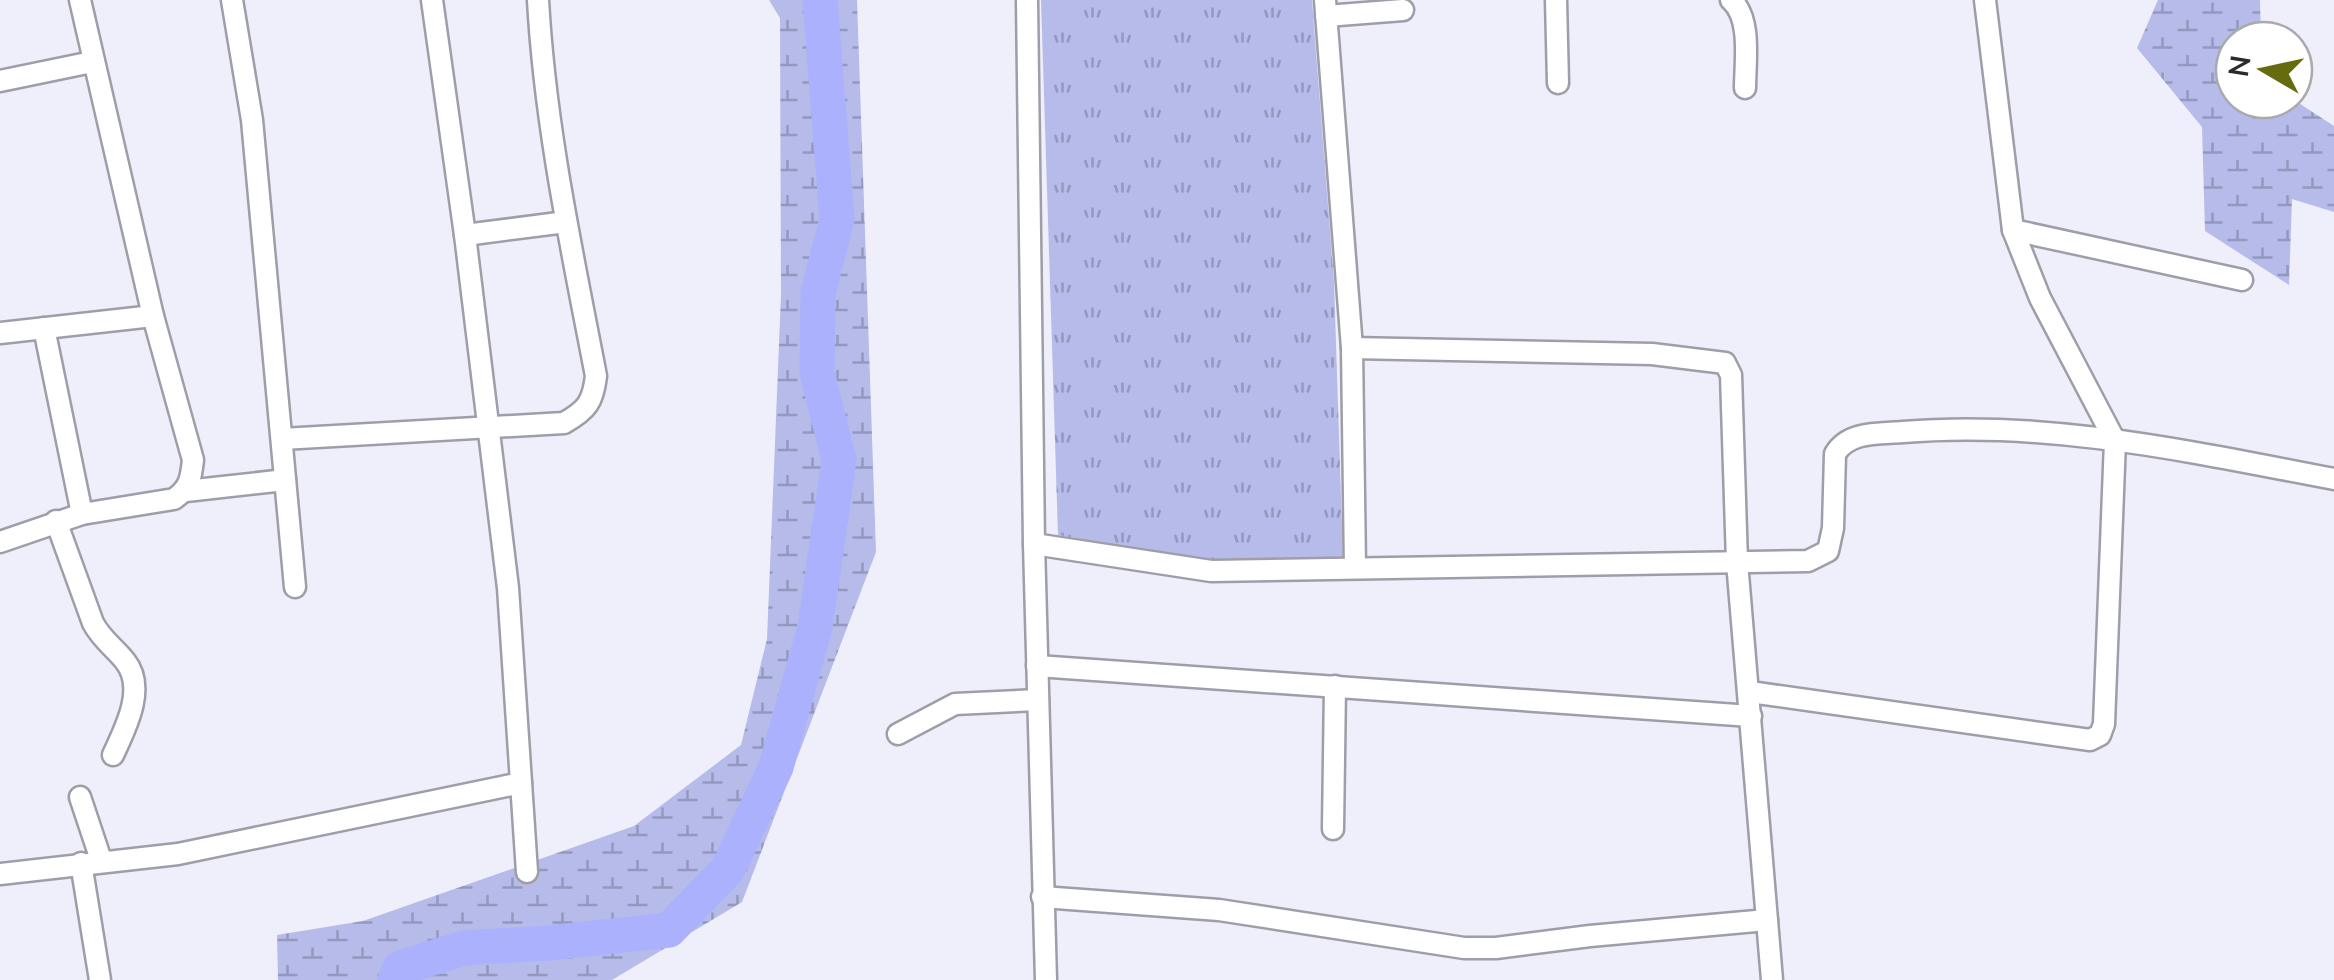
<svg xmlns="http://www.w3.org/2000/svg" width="2334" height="980" font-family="'Nunito Sans',sans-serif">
	<defs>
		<pattern id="grass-tufts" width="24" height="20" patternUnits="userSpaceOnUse" patternTransform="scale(2.5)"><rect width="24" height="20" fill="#b6bbea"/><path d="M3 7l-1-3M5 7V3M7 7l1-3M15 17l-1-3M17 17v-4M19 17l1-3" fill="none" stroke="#9498be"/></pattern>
		<pattern id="wetland-marsh" width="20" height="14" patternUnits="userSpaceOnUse" patternTransform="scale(2.5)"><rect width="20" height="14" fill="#b6bbea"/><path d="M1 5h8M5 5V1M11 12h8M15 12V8" fill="none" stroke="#9498be"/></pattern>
	</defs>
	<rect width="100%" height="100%" fill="#eeeffa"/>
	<polygon fill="url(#grass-tufts)" points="1041,0 1312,0 1334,282 1343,558 1212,562 1058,535"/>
	<g fill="url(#wetland-marsh)">
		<polygon points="769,0 857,0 876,552 742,902 612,980 278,980 277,935 363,921 634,826 741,745 767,639 781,295 780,18"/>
		<polygon points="2158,0 2260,0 2261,40 2234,40 2234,100 2294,100 2334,126 2334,212 2292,199 2289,285 2205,231 2202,127 2137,48"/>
	</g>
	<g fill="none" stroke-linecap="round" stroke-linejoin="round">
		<polyline stroke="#abb1fc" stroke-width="35" points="395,980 400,968 464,948 549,943 669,930 728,869 776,767 815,627 839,460 817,373 818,293 837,219 820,0"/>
		<defs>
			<g id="minor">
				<polyline points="232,0 252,120 295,587"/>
				<polyline points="432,0 465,235 508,588 527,872"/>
				<polyline points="1027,0 1034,544 1046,980"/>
				<polyline points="1325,0 1352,348 1355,568"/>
				<polyline points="1556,0 1558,83"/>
				<path d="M1731 0C1752 18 1745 63 1745 88"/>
				<polyline points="1326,16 1403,10"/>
				<polyline points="0,81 92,62"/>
				<polyline points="2013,230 2242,280"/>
				<polyline points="465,235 566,222"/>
				<polyline points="44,328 82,514"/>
				<polyline points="0,333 153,316"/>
				<polyline points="1352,348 1652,354 1725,363 1731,375 1737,562 1772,980"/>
				<path d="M282 439 564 423C587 410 593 402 596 376 572 251 545 127 538 0"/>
				<polyline points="186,491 285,480"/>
				<path d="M56 521 93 623C102 640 114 647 125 661 147 688 125 729 113 755"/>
				<path d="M0 542 82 514 174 499C190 488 191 478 193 460L153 316 80 0"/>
				<path d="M1034 544 1211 571 1808 561 1828 551 1833 528 1835 454C1848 431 1879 434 1903 432 2048 420 2192 452 2334 479"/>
				<polyline points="1037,666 1751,716"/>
				<polyline points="1750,692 2090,740 2100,735 2104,724 2115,441 2040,298 2013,230 1985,0"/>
				<polyline points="898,734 955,704 1038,700"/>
				<polyline points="80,797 101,860"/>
				<polyline points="1333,829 1335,686"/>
				<polyline points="81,863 100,980"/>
				<polyline points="0,874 178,854 521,783"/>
				<polyline points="1042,897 1219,910 1464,948 1496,948 1590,936 1767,920"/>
			</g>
		</defs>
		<use href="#minor" stroke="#9d9ea8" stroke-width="25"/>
		<use href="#minor" stroke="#fff" stroke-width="20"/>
	</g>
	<g transform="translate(2264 70) rotate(279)"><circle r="48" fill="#ffffff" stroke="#aaaaac" stroke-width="2.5"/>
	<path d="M0-8L18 38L0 25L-18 38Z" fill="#666b0e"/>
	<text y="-15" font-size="28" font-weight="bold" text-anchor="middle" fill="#2b2b2f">N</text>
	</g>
</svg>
